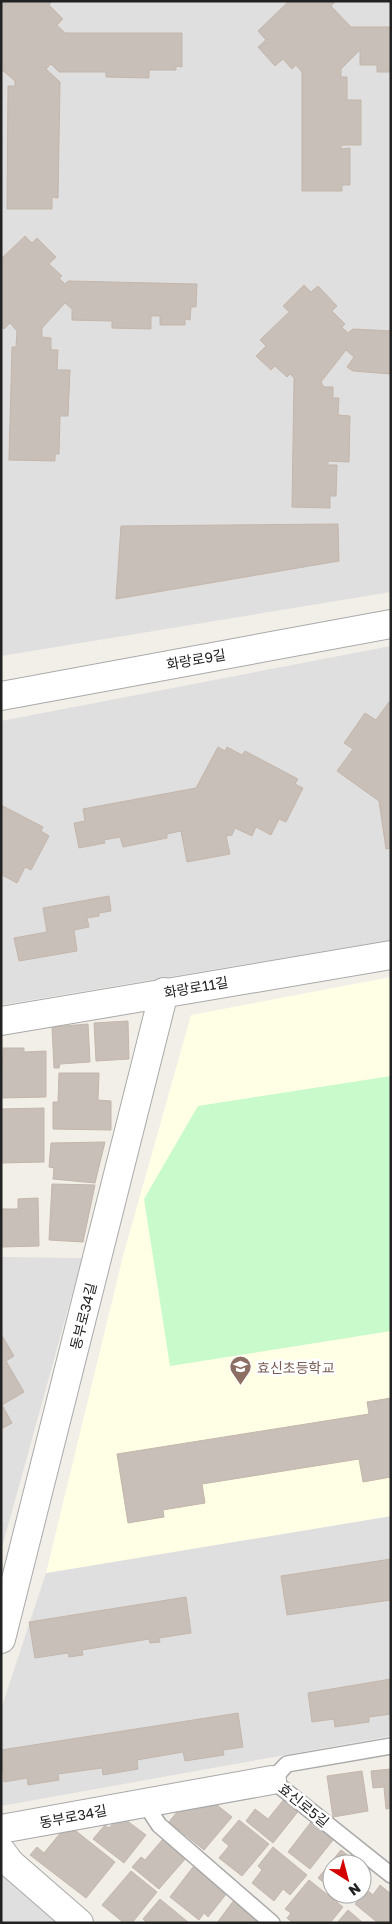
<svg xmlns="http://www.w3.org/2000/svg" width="392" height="1924" font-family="'Golos Text','Noto Sans KR',sans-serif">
	<rect width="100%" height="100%" fill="#f2efe9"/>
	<g fill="#e0dfdf">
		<polygon points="1,1 391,1 391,592 1,656"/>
		<polygon points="391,646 391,940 1,1005 1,721"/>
		<polygon points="1,1257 82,1258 1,1551"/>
		<polygon points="391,1516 391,1736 1,1806 1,1709 46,1573"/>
		<polygon points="1,1874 57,1923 1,1923"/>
	</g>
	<polygon fill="#ffffe5" points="391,977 391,1516 46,1573 123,1256 191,1015"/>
	<polygon fill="#c8facc" points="391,1076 391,1331 170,1366 144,1199 198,1106"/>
	<g fill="#c7bfb8" stroke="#c4b6ab">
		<polygon points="1,1 52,1 49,5 63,19 57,25 65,33 182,33 182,67 176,66 176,70 149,70 149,78 106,77 106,72 59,72 51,64 46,69 60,82 58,198 52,197 52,209 7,209 8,86 15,86 15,81 1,69"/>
		<polygon points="289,1 336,1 331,6 351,27 391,27 391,72 377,72 377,65 360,65 360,50 341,69 341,77 347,77 347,100 361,100 361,145 341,145 341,149 350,148 350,185 342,185 342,191 302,191 302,72 296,65 292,69 283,59 275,66 258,47 266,40 258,31"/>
		<polygon points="25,236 32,243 37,238 56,257 49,264 62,276 59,278 65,284 68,281 197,284 196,307 191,307 190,320 185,319 185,325 160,325 160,316 151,316 151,329 112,328 112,321 72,320 72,309 65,303 42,328 42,337 51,338 51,350 58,350 57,370 70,370 68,416 60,416 59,454 55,454 55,461 9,460 12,347 16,347 17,331 10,323 4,329 1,326 1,259"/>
		<polygon points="304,285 311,292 318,286 337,306 332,311 345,324 342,327 348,333 353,329 391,331 391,374 353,371 347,367 354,357 346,350 321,382 324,387 333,387 333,398 339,398 338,415 350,416 349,462 328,461 328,465 337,465 336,496 330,496 330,508 292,507 294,378 290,374 287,377 275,366 271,370 256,356 266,346 260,340 289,312 283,306"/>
		<polygon points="338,524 339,561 116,599 121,526"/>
		<polygon points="389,702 391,703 391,848 386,849 379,801 337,771 353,749 344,743 365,713 376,720"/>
		<polygon points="218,747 225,751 227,747 242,755 245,751 298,779 295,784 303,788 286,822 279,819 271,835 256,827 252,836 235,828 232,835 226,836 230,854 187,862 181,831 167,834 167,838 123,847 120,837 104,840 105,843 79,848 74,823 85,821 83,809 196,788"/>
		<polygon points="1,805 43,827 41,831 49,836 31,870 25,867 17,883 2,875 1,876"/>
		<polygon points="109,896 111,911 99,913 99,916 87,918 89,927 74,930 77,951 19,961 14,938 47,932 43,908"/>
		<polygon points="128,1021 129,1059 96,1061 94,1023"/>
		<polygon points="88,1024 90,1062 60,1064 59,1068 54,1068 52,1027"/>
		<polygon points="3,1048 24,1048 24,1052 46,1051 46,1097 1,1098"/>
		<polygon points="59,1073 99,1073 98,1100 111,1101 111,1130 53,1129 53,1102 58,1102"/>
		<polygon points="44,1108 44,1162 1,1163 1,1109"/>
		<polygon points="105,1142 95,1183 53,1179 54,1168 49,1167 51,1143"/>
		<polygon points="52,1184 95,1185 83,1242 49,1240"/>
		<polygon points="38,1198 39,1246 1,1247 1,1209 18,1209 18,1199"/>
		<polygon points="1,1334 14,1356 6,1361 24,1392 2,1405 12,1423 1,1429"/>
		<polygon points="391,1398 391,1477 363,1482 359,1459 202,1484 205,1503 163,1510 164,1517 128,1523 117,1454 369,1414 367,1402"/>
		<polygon points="391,1559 391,1600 287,1615 281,1576"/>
		<polygon points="186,1597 191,1633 159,1638 160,1642 150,1643 149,1639 82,1650 83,1655 69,1657 68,1653 35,1658 29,1622"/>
		<polygon points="391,1679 391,1714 369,1717 369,1722 335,1727 334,1719 312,1722 308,1693"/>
		<polygon points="238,1713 243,1747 223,1750 224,1755 185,1761 183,1752 137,1760 138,1769 103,1775 102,1768 58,1774 59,1780 28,1785 27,1778 4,1782 1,1750"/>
		<polygon points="391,1769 391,1808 386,1809 384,1787 373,1788 371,1771"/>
		<polygon points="362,1771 368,1811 333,1817 327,1776"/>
		<polygon points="285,1798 300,1809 273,1843 246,1821 255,1809 268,1819"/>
		<polygon points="217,1805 232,1817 204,1850 169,1822 177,1812"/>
		<polygon points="126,1820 146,1835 124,1863 93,1839 105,1825 109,1828 114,1822"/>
		<polygon points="239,1820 269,1844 242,1876 219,1858 229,1846 222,1840"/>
		<polygon points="311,1822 333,1840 310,1869 288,1852"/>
		<polygon points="62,1831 76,1831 115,1862 86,1898 30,1855 37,1847 44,1853"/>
		<polygon points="163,1839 186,1858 159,1889 132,1867 141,1857 145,1860"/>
		<polygon points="273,1847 307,1875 290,1895 283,1889 274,1901 252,1883 262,1870 258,1866"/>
		<polygon points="341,1850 359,1864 332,1864 332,1889 318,1878"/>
		<polygon points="362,1866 370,1873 362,1882"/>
		<polygon points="193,1867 227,1893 208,1917 204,1913 199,1920 170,1897"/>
		<polygon points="131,1871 157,1892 132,1923 124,1923 102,1905"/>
		<polygon points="309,1880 343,1907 330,1923 293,1923 287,1918 291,1913 285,1909"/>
		<polygon points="380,1885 391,1894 391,1923 378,1923 355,1904 367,1890 373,1895"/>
		<polygon points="160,1899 188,1922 188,1923 147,1923 143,1919"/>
		<polygon points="234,1900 265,1923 217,1923"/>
		<polygon points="348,1910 363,1923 337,1923"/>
	</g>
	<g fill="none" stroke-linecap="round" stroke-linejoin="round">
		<defs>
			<g id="lane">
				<polyline points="391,1746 287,1764 272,1780 391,1875"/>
				<polyline points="144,1802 159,1825 272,1923"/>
			</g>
			<g id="street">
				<polyline points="1,696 391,624"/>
				<polyline points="1,1021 391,955"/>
				<polyline points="1,1639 164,992"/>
				<polyline points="1,1829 272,1780"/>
				<polyline points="1,1851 10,1863 79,1923"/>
			</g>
		</defs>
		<use href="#lane" stroke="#a9a9a9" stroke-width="18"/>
		<use href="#street" stroke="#a9a9a9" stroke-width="30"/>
		<use href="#lane" stroke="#fff" stroke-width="15"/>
		<use href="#street" stroke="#fff" stroke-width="28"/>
	</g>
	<defs>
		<symbol id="school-pin" viewBox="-11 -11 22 30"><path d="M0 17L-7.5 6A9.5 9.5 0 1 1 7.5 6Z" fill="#8d6e63" stroke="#fff"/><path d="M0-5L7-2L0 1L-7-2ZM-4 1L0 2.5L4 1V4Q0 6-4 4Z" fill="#fff"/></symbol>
	</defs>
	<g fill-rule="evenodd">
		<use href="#school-pin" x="228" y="1354" width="25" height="34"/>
	</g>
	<g text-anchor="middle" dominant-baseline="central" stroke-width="5" stroke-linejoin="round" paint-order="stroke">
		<g font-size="14" fill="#222" stroke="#fff">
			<text transform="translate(196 659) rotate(-10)">화랑로9길</text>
			<text transform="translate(196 987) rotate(-10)">화랑로11길</text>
			<text transform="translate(83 1316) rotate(-76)">동부로34길</text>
			<text transform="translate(304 1805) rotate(39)">효신로5길</text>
			<text transform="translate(73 1816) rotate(-11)">동부로34길</text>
		</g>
		<g font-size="14" fill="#785e54" stroke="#fff" text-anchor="start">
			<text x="257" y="1367">효신초등학교</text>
		</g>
	</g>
	<rect width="392" height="1924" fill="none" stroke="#222222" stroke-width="5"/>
	<g transform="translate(347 1879) rotate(144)"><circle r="24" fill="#ffffff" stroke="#a7a7a7"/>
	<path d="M0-4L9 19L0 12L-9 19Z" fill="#d40000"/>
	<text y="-8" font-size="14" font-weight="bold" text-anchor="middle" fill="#222222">N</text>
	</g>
</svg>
